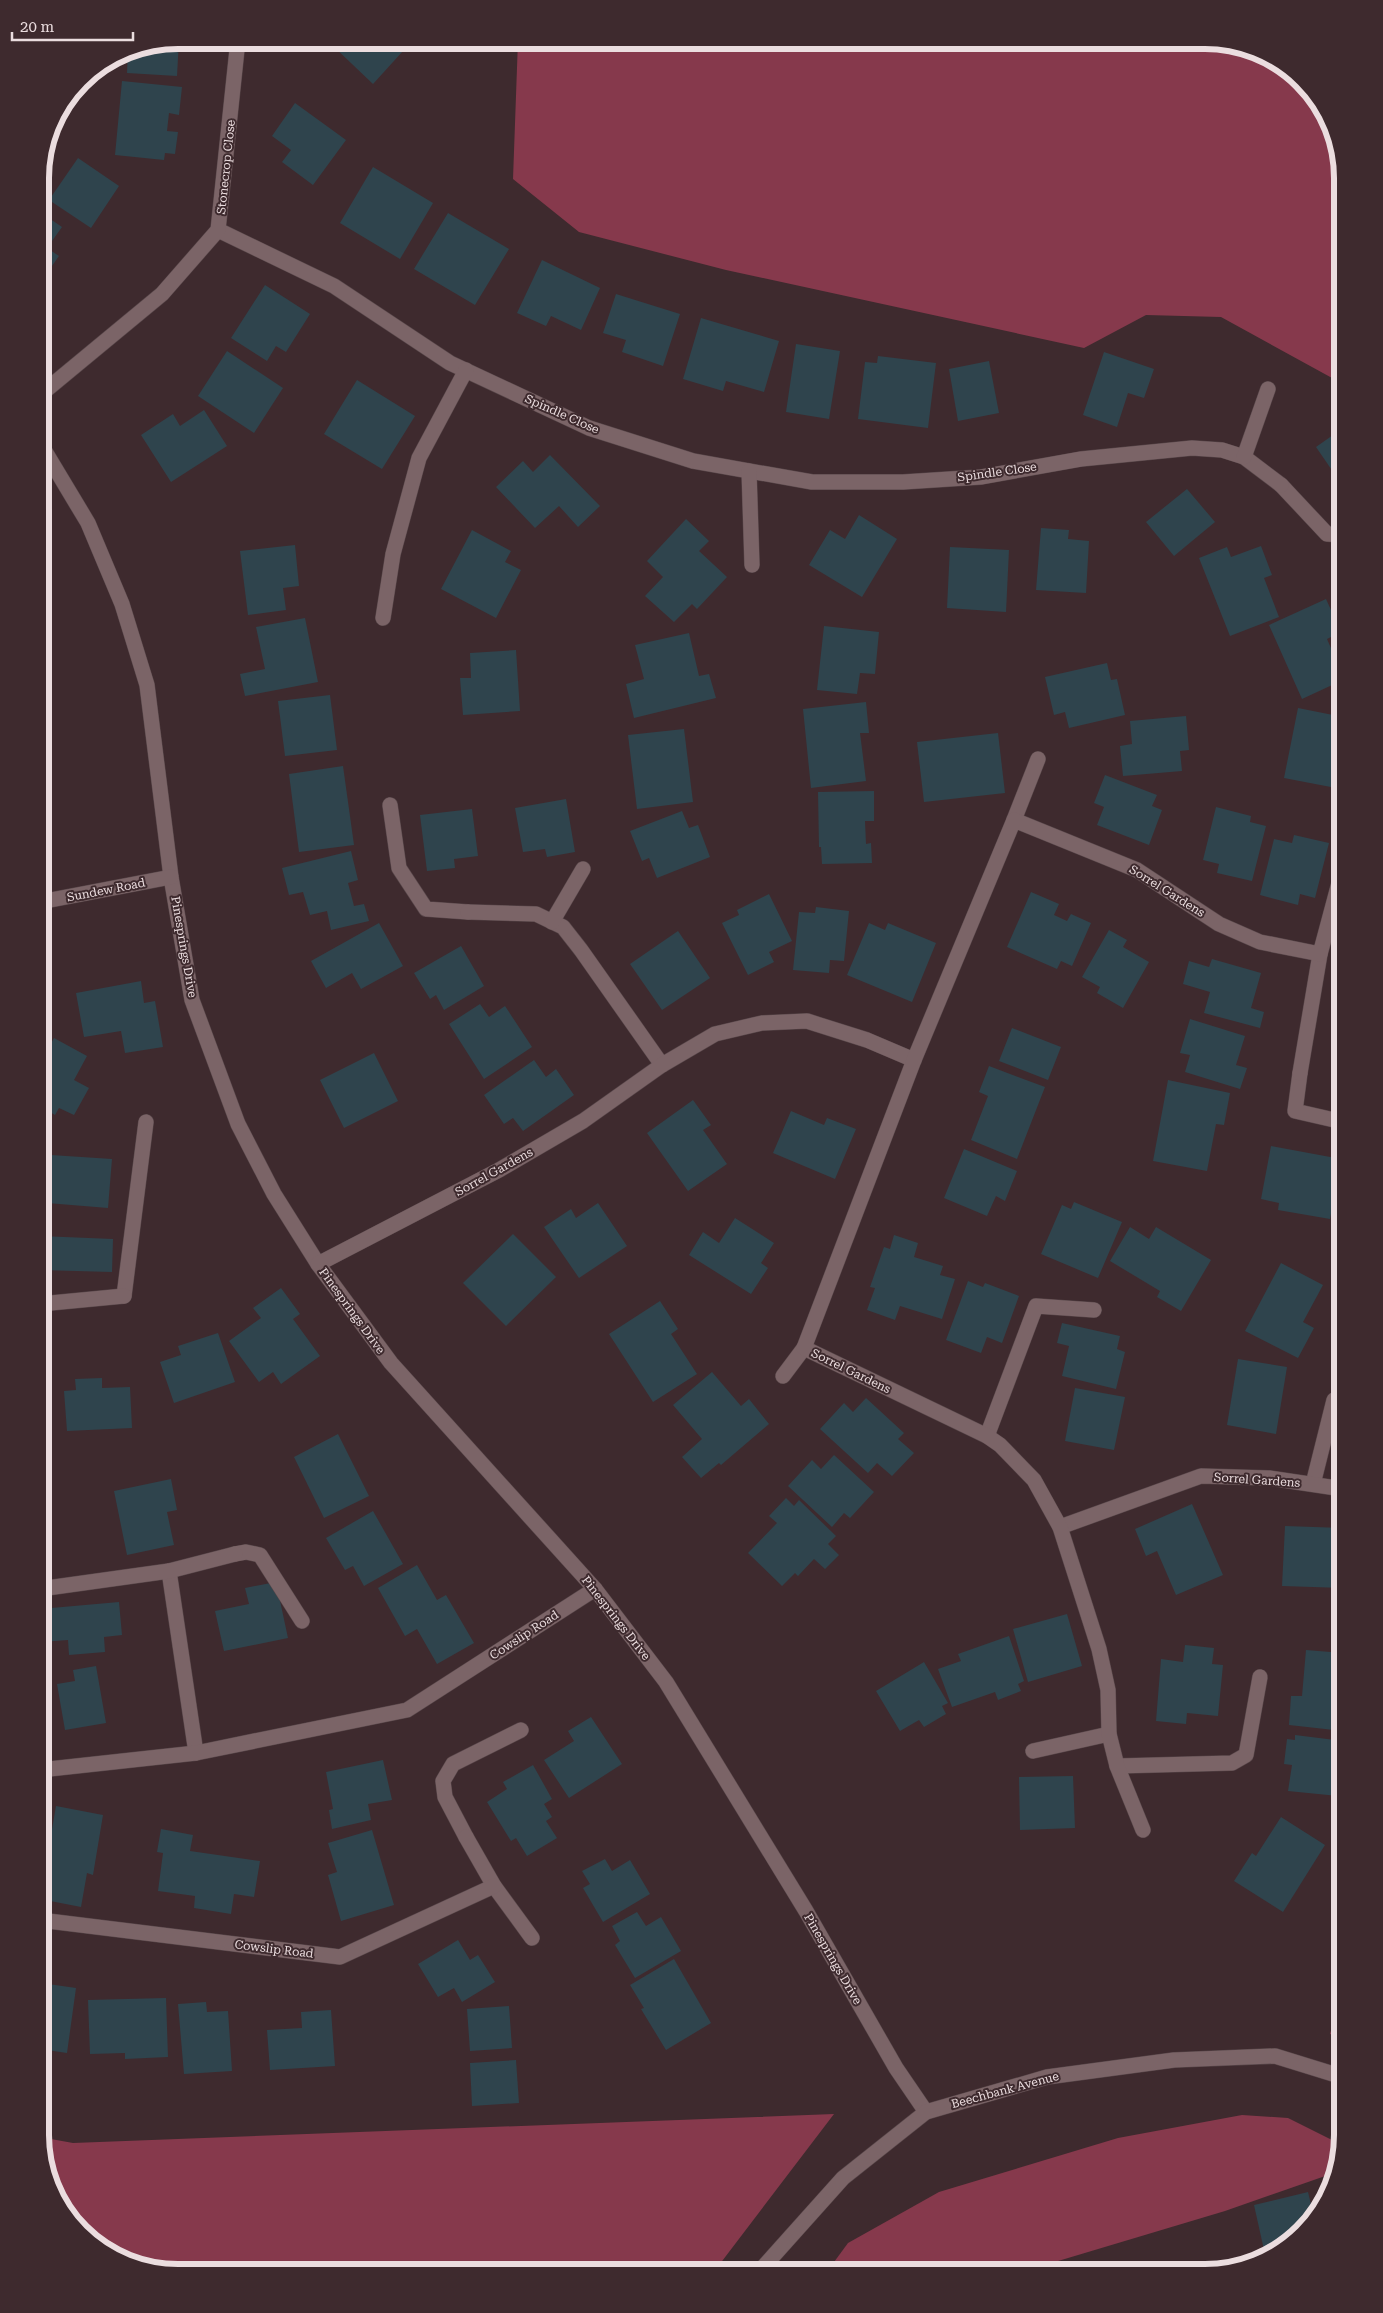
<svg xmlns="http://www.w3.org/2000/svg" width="1383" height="2313" font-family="'Roboto Serif',serif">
	<rect width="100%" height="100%" fill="#3e2a2e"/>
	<g fill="#86394c">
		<polygon points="518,40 1215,40 1282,63 1329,117 1343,177 1343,384 1221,317 1146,315 1084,348 726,270 579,232 513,179"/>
		<polygon points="1343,1998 1343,2038 1330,2034 1339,2003"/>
		<polygon points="834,2114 713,2273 169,2273 101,2250 54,2196 40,2137 73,2143"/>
		<polygon points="1242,2115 1288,2118 1340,2144 1331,2174 1225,2211 1018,2273 826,2273 848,2243 939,2192 1118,2138"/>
	</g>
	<g fill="#2f444d">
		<polygon points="179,40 177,76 127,73 128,50"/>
		<polygon points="335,40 413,40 373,84 331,44"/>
		<polygon points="122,81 182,87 179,115 169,113 167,131 178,132 175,154 165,153 164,160 115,155"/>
		<polygon points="295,103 346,140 313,185 282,162 291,150 272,136"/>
		<polygon points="78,158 119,186 91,228 49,200"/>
		<polygon points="373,167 433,203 400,259 340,223"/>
		<polygon points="40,212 62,227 47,248 59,256 40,283"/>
		<polygon points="448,213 509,249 475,305 414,269"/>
		<polygon points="542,260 600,288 581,330 551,316 546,326 517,313"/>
		<polygon points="265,285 310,314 286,352 276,346 267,361 231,338"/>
		<polygon points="616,294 680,314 663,366 622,352 626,340 603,333"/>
		<polygon points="701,318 779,341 764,392 726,381 723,391 683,379"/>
		<polygon points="796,344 840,351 829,419 786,412"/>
		<polygon points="227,351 283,388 254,433 198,396"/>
		<polygon points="1104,352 1154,369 1144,398 1128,393 1117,427 1083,415"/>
		<polygon points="878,356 936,363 928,428 858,419 865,362 877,363"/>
		<polygon points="989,361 999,413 958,421 949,369"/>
		<polygon points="357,380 415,416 382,469 324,434"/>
		<polygon points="204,410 227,446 171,482 141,435 173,414 180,426"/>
		<polygon points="1343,428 1343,480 1340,482 1316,447"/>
		<polygon points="550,455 600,506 578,527 559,506 535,528 496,487 523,461 533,472"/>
		<polygon points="1187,489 1215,522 1174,556 1146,522"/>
		<polygon points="859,515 897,539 862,597 809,565 830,530 845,539"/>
		<polygon points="686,519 709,541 699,551 727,577 697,609 692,604 674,622 645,596 663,577 647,561"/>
		<polygon points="1041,528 1069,530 1068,539 1089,541 1086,593 1036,590"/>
		<polygon points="472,530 511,551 505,562 521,570 496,618 441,589"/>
		<polygon points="295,545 299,586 283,588 286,610 248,615 240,551"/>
		<polygon points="1261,546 1272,575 1264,578 1279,617 1230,636 1199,558 1227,547 1231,557"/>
		<polygon points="950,547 1009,550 1006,612 947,608"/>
		<polygon points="1326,599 1341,632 1327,639 1343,676 1343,680 1302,699 1269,625"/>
		<polygon points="305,618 318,682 245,696 240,674 265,669 256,627"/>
		<polygon points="824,626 879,632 875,674 860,673 857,694 817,690"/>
		<polygon points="689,633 699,676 709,674 716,698 634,718 626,684 644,679 635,645"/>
		<polygon points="516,650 520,711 463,715 460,678 471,678 470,653"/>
		<polygon points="1107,663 1111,680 1117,679 1125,715 1069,728 1065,712 1054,715 1045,677"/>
		<polygon points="330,695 337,750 285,756 278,701"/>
		<polygon points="866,702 869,733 860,733 866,781 811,788 803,709"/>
		<polygon points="1298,708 1343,717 1343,754 1336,788 1284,778"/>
		<polygon points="1186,716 1189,750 1180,751 1182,771 1123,776 1120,746 1132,744 1130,721"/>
		<polygon points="684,729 693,802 637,809 628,735"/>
		<polygon points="998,733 1005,793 924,802 917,742"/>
		<polygon points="343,766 354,845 299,852 289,774"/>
		<polygon points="1105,775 1157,795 1152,806 1162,810 1149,845 1097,825 1104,807 1094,803"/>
		<polygon points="874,791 874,821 865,821 866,844 871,843 872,863 822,864 821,847 819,847 818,792"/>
		<polygon points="40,797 51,854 40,855"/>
		<polygon points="566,799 575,852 547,857 545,849 523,852 515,808"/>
		<polygon points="1216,807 1251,816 1250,822 1266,826 1252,881 1217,873 1219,864 1203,860"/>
		<polygon points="472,809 478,856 454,859 455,868 427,871 420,815"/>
		<polygon points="682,811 689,828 698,825 710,857 657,878 649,858 642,861 630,831"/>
		<polygon points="1294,835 1329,843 1315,898 1300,894 1298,905 1260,895 1274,839 1292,843"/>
		<polygon points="351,851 358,880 348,883 354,906 364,904 369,921 331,930 327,911 310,915 303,892 289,895 282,868"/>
		<polygon points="1031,892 1059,904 1054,915 1067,921 1071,914 1091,923 1072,966 1061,961 1057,969 1007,947"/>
		<polygon points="769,894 792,941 769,952 774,962 748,975 722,923 739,915 737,910"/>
		<polygon points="816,907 849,911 844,961 830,960 829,973 793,970 799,912 815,913"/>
		<polygon points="379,923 403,966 361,989 352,973 326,988 311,961"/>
		<polygon points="869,923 885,930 888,923 936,943 912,1002 847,975"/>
		<polygon points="1109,930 1127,940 1123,947 1149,962 1123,1008 1097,993 1100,987 1082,977"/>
		<polygon points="678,931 710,978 662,1010 630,964"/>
		<polygon points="461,946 484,986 444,1010 436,995 430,999 414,973"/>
		<polygon points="1212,959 1261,973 1251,1008 1264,1012 1260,1028 1204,1013 1210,992 1183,984 1189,961 1209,967"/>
		<polygon points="141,981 144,1003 155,1001 163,1047 125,1053 121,1031 84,1037 76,993"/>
		<polygon points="480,1004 489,1017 505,1006 532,1047 484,1079 449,1024"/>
		<polygon points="1190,1019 1245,1036 1236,1065 1247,1068 1240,1089 1185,1072 1190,1055 1180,1053"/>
		<polygon points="1012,1028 1061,1047 1048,1080 999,1061"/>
		<polygon points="54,1038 87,1056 74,1080 89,1088 74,1115 59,1108 55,1115 40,1106 40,1063"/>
		<polygon points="374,1053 398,1101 344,1128 320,1080"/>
		<polygon points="534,1060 546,1077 556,1069 574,1095 523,1131 513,1118 504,1124 484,1095"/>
		<polygon points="989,1066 1045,1087 1017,1159 971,1140 988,1096 979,1092"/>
		<polygon points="1168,1080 1230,1093 1224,1125 1216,1124 1207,1171 1153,1161"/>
		<polygon points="693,1100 711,1125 703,1130 727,1164 688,1191 647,1133"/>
		<polygon points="791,1111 824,1125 827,1118 856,1129 835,1179 773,1153"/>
		<polygon points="1271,1146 1341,1159 1330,1219 1278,1210 1279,1203 1261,1199"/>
		<polygon points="964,1149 1017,1171 1005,1201 996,1196 987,1216 944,1198"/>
		<polygon points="51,1155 112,1159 108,1208 47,1203"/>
		<polygon points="1074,1202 1122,1222 1098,1278 1041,1254 1062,1205 1071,1209"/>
		<polygon points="598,1203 627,1246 579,1278 544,1227 571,1209 576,1218"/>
		<polygon points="735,1218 774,1243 761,1263 768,1268 751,1294 689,1255 703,1232 719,1243"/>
		<polygon points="1342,1218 1343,1218 1343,1238 1339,1238"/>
		<polygon points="1130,1227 1149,1239 1156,1227 1211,1260 1181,1311 1157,1297 1160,1291 1110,1261"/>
		<polygon points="513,1234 556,1277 506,1326 463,1283"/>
		<polygon points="894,1235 918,1243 914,1257 943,1266 940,1275 955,1279 942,1319 900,1306 895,1320 867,1310 875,1288 870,1287 884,1247 890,1249"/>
		<polygon points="40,1236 113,1239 112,1272 40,1270"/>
		<polygon points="1281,1263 1323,1285 1303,1322 1314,1328 1298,1358 1245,1331"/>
		<polygon points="968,1281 983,1287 985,1283 1019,1296 1002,1343 987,1337 981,1353 946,1340"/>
		<polygon points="281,1288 300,1314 293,1319 320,1356 281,1384 273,1372 259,1382 229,1341 261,1318 253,1308"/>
		<polygon points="660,1301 678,1329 671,1334 697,1374 653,1402 609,1334"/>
		<polygon points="1062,1323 1120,1336 1117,1349 1125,1352 1116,1389 1062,1376 1069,1346 1057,1343"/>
		<polygon points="218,1333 235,1382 174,1403 160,1362 181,1355 178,1346"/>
		<polygon points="1238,1359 1287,1367 1276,1434 1227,1425"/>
		<polygon points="712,1372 741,1406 749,1399 769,1424 721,1465 719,1463 701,1478 682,1457 702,1439 673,1405"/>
		<polygon points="102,1378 102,1388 130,1387 132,1428 67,1431 64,1391 76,1390 75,1379"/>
		<polygon points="1075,1388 1125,1397 1114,1450 1065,1441"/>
		<polygon points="866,1398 904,1433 898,1439 914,1453 892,1476 877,1463 868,1473 820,1429 844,1403 853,1412"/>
		<polygon points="338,1434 369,1496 324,1518 294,1457"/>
		<polygon points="834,1455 874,1492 850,1518 844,1513 832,1527 788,1486 812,1460 821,1469"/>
		<polygon points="171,1479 177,1510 167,1512 174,1545 127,1555 114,1491"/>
		<polygon points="786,1498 794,1506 799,1500 836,1536 828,1544 839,1555 825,1569 814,1559 798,1576 795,1573 782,1586 748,1553 777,1523 769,1516"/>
		<polygon points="1192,1504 1223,1575 1176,1595 1157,1551 1146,1556 1135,1529"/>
		<polygon points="373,1511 403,1564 364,1586 353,1566 345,1570 326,1538"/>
		<polygon points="1285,1526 1343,1528 1343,1588 1282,1586"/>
		<polygon points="417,1565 437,1600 446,1595 474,1643 437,1664 417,1629 405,1636 378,1588"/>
		<polygon points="276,1582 288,1638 224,1651 215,1611 249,1604 245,1588"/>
		<polygon points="119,1602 122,1635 104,1637 105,1652 69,1655 68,1640 41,1642 40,1609"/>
		<polygon points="1067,1614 1082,1666 1028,1682 1013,1629"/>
		<polygon points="1009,1636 1024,1681 1018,1684 1021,1691 998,1700 995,1692 952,1707 938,1669 961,1661 958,1654"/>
		<polygon points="1185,1645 1214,1648 1212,1664 1223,1665 1218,1716 1187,1713 1186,1724 1156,1721 1161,1659 1183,1662"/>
		<polygon points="1306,1650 1343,1653 1343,1731 1289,1725 1291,1696 1302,1696"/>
		<polygon points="924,1662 948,1703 942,1706 946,1714 924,1727 919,1720 900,1731 876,1691"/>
		<polygon points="96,1666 106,1723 65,1730 57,1684 75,1681 73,1670"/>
		<polygon points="591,1717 622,1764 569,1798 544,1760 574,1741 568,1731"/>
		<polygon points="1295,1735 1343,1741 1338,1796 1288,1791 1292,1765 1284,1764 1287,1739 1295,1740"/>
		<polygon points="383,1760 392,1800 368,1804 371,1820 332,1829 329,1810 333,1809 326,1772"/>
		<polygon points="533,1765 552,1799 544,1804 552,1817 546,1821 557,1838 527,1856 516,1838 511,1841 487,1802 507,1789 503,1782"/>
		<polygon points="1073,1776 1075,1828 1020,1830 1019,1777"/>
		<polygon points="56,1806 103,1815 93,1875 87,1873 81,1907 40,1899"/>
		<polygon points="1281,1817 1325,1845 1283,1912 1234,1881 1252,1853 1256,1856"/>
		<polygon points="161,1829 193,1835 190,1851 260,1861 254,1897 234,1894 231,1914 194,1908 195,1896 158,1891 163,1853 157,1852"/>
		<polygon points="372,1830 394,1905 341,1921 328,1875 337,1872 328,1843"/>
		<polygon points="605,1859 612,1871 630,1860 650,1894 603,1922 583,1888 590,1884 582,1871"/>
		<polygon points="637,1912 646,1926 661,1917 681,1951 635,1978 615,1945 620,1941 612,1926"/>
		<polygon points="458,1940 470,1960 478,1955 495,1982 462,2002 454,1988 438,1997 418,1964"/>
		<polygon points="674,1959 711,2023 666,2050 641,2009 644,2008 630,1985"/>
		<polygon points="48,1984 76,1988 67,2053 40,2049 40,1990 47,1991"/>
		<polygon points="166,1998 168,2057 125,2059 125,2053 90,2054 88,2000"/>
		<polygon points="206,2002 207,2012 228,2011 232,2071 184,2074 178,2004"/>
		<polygon points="509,2006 512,2048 470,2051 467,2009"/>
		<polygon points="331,2010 335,2066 270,2070 267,2030 302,2028 301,2012"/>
		<polygon points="516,2060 519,2103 472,2106 470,2063"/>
		<polygon points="1308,2192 1314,2217 1266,2259 1254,2205"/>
	</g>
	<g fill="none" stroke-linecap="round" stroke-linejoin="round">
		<defs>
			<g id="lane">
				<polyline points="1281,485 1327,534 1343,535"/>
				<polyline points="390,805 399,868 426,909 468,912"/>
				<polyline points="1300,1073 1295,1111 1343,1122"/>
				<polyline points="124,1296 146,1122"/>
				<polyline points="987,1436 1036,1306 1094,1310"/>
				<polyline points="235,1554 246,1552 260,1555 302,1621"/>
				<polyline points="1117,1766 1232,1763 1246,1755 1260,1677"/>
				<polyline points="466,1837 445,1797 443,1781 453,1764 521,1730"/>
			</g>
			<g id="street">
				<polyline points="218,230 334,286 450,363 589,428 693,461 812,482 903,482 981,477 1081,459 1192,448 1222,450 1244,457 1281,485"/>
				<polyline points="40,395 162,294 218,230 238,40"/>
				<polyline points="40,443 88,523 122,604 147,685 171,877 192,1000 238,1124 274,1194 318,1264 391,1363 595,1589 666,1682 806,1911 896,2068 926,2112"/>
				<polyline points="1244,457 1268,389"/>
				<polyline points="749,471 752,565"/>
				<polyline points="383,618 393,554 419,458 466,370"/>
				<polyline points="1014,820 1038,759"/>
				<polyline points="40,902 171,877"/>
				<polyline points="468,912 536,914 563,927 581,950 662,1065"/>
				<polyline points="552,922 583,869"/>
				<polyline points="1300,1073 1320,954"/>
				<polyline points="318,1264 499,1170 583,1121 662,1065 715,1034 762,1023 807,1021 867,1040 914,1060"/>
				<polyline points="40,1304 124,1296"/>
				<polyline points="783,1376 804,1348"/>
				<polyline points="1313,1484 1334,1400"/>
				<polyline points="1060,1527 1201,1476 1269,1478 1343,1489"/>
				<polyline points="169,1571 196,1753"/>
				<polyline points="40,1589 169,1571 235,1554"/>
				<polyline points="1033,1751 1109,1734"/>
				<polyline points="40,1770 196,1753 407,1710 595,1589"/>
				<polyline points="1143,1830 1117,1766 1109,1734 1108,1690 1099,1649 1060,1527 1034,1480 1000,1445 987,1436 804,1348 914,1060 1014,820 1137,870 1219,924 1260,942 1320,954 1343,868"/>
				<polyline points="466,1837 494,1886 532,1938"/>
				<polyline points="40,1920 340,1957 494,1886"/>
				<polyline points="758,2273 843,2178 926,2112 1047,2077 1174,2060 1275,2056 1343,2077"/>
			</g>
		</defs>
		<use href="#lane" stroke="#58474a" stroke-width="16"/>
		<use href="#street" stroke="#58474a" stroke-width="16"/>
		<use href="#lane" stroke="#7b6467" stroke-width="15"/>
		<use href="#street" stroke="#7b6467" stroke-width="15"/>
	</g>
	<g text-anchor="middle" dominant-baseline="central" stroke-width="4" stroke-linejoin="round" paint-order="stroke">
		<g font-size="12" fill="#ebdddf" stroke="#3e2a2e">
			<text transform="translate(226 167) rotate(-84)">Stonecrop Close</text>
			<text transform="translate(562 414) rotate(24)">Spindle Close</text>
			<text transform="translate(997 472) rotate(-8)">Spindle Close</text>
			<text transform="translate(106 890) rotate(-11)">Sundew Road</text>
			<text transform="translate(1167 891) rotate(32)">Sorrel Gardens</text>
			<text transform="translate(184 947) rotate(80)">Pinesprings Drive</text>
			<text transform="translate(494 1172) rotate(-29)">Sorrel Gardens</text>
			<text transform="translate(352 1311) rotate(54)">Pinesprings Drive</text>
			<text transform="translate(851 1371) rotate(26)">Sorrel Gardens</text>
			<text transform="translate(1257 1480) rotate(4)">Sorrel Gardens</text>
			<text transform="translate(616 1618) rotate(52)">Pinesprings Drive</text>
			<text transform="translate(524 1635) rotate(-33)">Cowslip Road</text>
			<text transform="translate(274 1949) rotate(7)">Cowslip Road</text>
			<text transform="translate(833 1959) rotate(60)">Pinesprings Drive</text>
			<text transform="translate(1005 2090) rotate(-15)">Beechbank Avenue</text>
		</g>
	</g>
	<path d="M0 0H1383V2313H0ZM178 49H1205A129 129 0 0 1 1334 178V2135A129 129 0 0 1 1205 2264H178A129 129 0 0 1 49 2135V178A129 129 0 0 1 178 49Z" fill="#3e2a2e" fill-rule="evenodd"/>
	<path fill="none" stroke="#ebdddf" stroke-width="6" d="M178 49H1205A129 129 0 0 1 1334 178V2135A129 129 0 0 1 1205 2264H178A129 129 0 0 1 49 2135V178A129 129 0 0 1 178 49Z"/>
	<path d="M12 32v8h121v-8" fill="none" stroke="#ebdddf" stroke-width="2.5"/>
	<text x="20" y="32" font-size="15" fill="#ebdddf" stroke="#3e2a2e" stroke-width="4" paint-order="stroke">20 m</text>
</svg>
